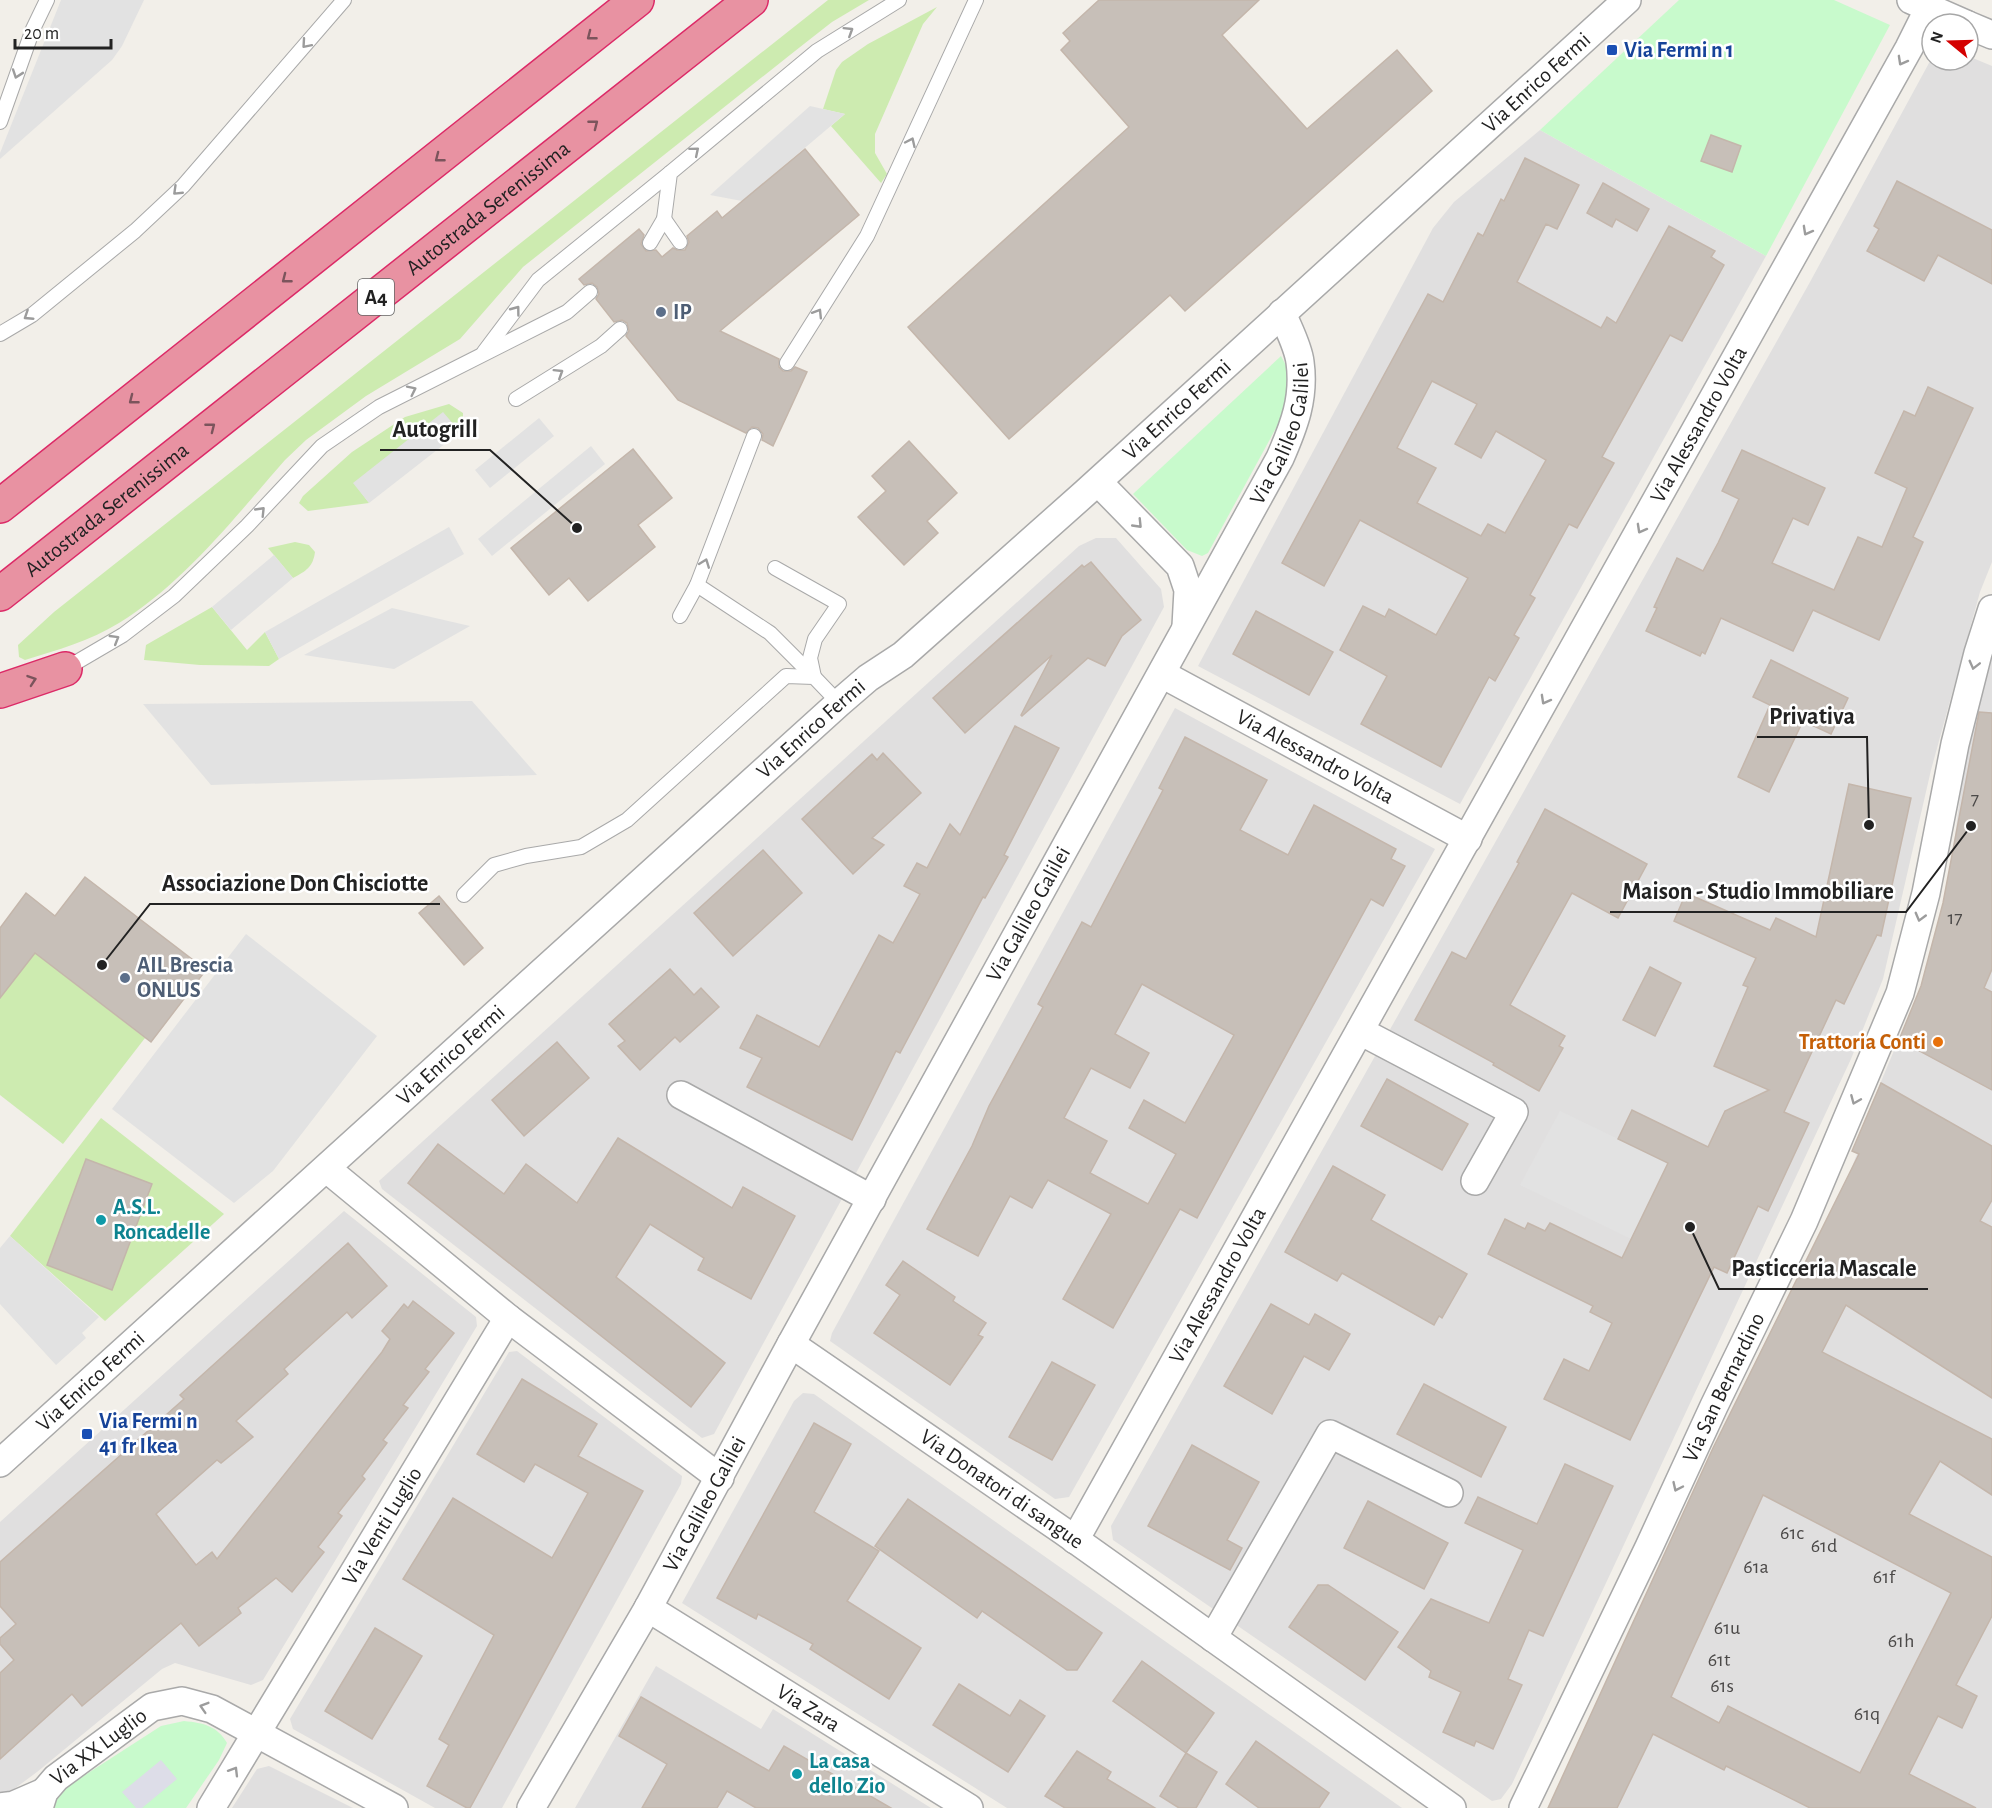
<svg xmlns="http://www.w3.org/2000/svg" width="1992" height="1808" font-family="'Alegreya Sans',sans-serif">
	<rect width="100%" height="100%" fill="#f2efe9"/>
	<g fill="#e0dfdf">
		<polygon points="1968,56 1992,66 1992,562 1980,592 1931,770 1883,979 1851,1059 1512,1784 1501,1799 1492,1801 1113,1540 1111,1526 1810,282 1929,63 1932,60 1968,60"/>
		<polygon points="1540,130 1766,256 1460,804 1198,666 1433,228 1454,202"/>
		<polygon points="1096,538 1116,538 1161,589 1164,607 714,1434 702,1438 382,1189 379,1181 1079,546"/>
		<polygon points="1992,649 1992,1808 1548,1808 1713,1448 1849,1174 1857,1154 1852,1151 1921,986 1943,903 1952,859 1970,719"/>
		<polygon points="1175,708 1435,849 1069,1497 1055,1499 830,1341 832,1333"/>
		<polygon points="344,1211 476,1317 477,1326 263,1680 251,1685 175,1663 162,1669 37,1772 10,1792 0,1794 0,1522"/>
		<polygon points="517,1351 682,1476 681,1484 502,1808 435,1808 293,1729 290,1719 509,1352"/>
		<polygon points="803,1393 814,1394 1402,1808 1007,1808 682,1603 794,1401"/>
		<polygon points="656,1666 761,1729 773,1709 931,1808 575,1808"/>
		<polygon points="269,1766 353,1808 232,1808 257,1769"/>
	</g>
	<g fill="#cdebb0">
		<path d="M828 0H869L832 22 795 51 523 267 460 339 366 396 306 440 285 460C235 517 184 583 119 623 90 641 57 650 25 660L19 657 18 645 54 612Z"/>
		<polygon points="937,7 923,24 875,134 875,153 887,174 881,183 831,126 845,114 823,109 836,70 842,62 868,44"/>
		<polygon points="449,404 463,413 463,422 460,432 443,413 354,483 369,503 308,511 299,503 303,496 352,452 405,417"/>
		<path d="M295 542 309 545 315 552C313 567 306 571 293 578L268 548Z"/>
		<polygon points="212,607 247,650 265,632 279,659 269,666 200,665 144,660 146,645"/>
		<polygon points="35,953 145,1038 63,1144 0,1095 0,998"/>
		<polygon points="101,1118 224,1214 105,1321 10,1236"/>
	</g>
	<g fill="#c8facc">
		<polygon points="1679,0 1834,0 1890,25 1766,256 1540,130"/>
		<polygon points="1281,356 1291,375 1288,406 1208,553 1202,556 1187,550 1133,494"/>
		<path d="M184 1721C204 1723 217 1726 227 1743L219 1760 186 1808H51L52 1802 65 1788 161 1726Z"/>
	</g>
	<g fill="#e2e2e2">
		<polygon points="61,0 144,0 122,46 112,60 0,159 0,153"/>
		<polygon points="810,106 845,114 742,201 710,195"/>
		<polygon points="443,412 460,432 369,503 353,483"/>
		<polygon points="539,418 554,436 490,488 475,470"/>
		<polygon points="591,446 605,464 492,556 478,539"/>
		<polygon points="449,527 464,554 279,659 265,632"/>
		<polygon points="274,555 293,578 231,630 212,607"/>
		<polygon points="392,608 470,626 394,669 304,655"/>
		<polygon points="472,701 537,775 211,785 143,704"/>
		<polygon points="246,934 377,1036 273,1171 234,1203 112,1109"/>
		<polygon points="1560,1111 1668,1163 1631,1239 1520,1185"/>
		<polygon points="10,1236 99,1317 82,1333 86,1338 56,1365 0,1304 0,1248"/>
	</g>
	<polygon fill="#dddde8" points="161,1760 177,1779 142,1808 136,1808 122,1792"/>
	<g fill="#c7bfb8" stroke="#c4b6ab" stroke-width="1.5" fill-rule="evenodd">
		<polygon points="1099,0 1259,0 1222,35 1307,129 1397,50 1432,91 1185,311 1170,295 1009,439 908,327 1129,127 1061,50 1070,41 1063,33"/>
		<polygon points="1711,135 1741,146 1732,172 1701,161"/>
		<polygon points="805,149 859,215 720,331 779,359 779,367 783,371 791,371 795,367 807,372 773,446 762,440 763,434 758,428 752,427 746,433 678,400 626,336 629,331 627,323 622,320 614,322 596,299 599,294 597,287 592,283 584,285 579,279 639,229 644,235 641,244 646,251 656,250 662,257 673,248 677,250 685,250 689,242 687,236 717,211 722,218"/>
		<path d="M1525 158 1579 185 1557 229 1546 224 1517 282 1601 328 1607 317 1616 323 1669 226 1715 251 1711 257 1724 265 1682 341 1670 335 1602 457 1614 463 1577 528 1569 524 1530 595 1535 598 1514 635 1519 638 1495 681 1489 677 1441 767 1361 724 1387 676 1340 650 1363 606 1385 617 1389 609 1436 635 1468 578 1360 520 1324 586 1282 563 1428 294 1443 302 1478 233 1483 236 1501 199 1504 201ZM1432 381 1477 404 1455 444 1481 458 1496 431 1546 460 1505 533 1488 524 1481 536 1417 503 1436 468 1397 448Z"/>
		<polygon points="1897,181 1992,230 1992,284 1938,255 1924,281 1867,251 1879,229 1874,226"/>
		<polygon points="1603,183 1649,209 1637,231 1616,219 1612,227 1587,213"/>
		<polygon points="1928,387 1973,408 1913,537 1923,542 1879,640 1813,610 1793,651 1721,618 1705,654 1702,652 1700,656 1646,631 1657,608 1654,607 1677,558 1703,571 1718,543 1739,499 1722,491 1742,450 1825,488 1808,525 1793,518 1772,563 1834,590 1858,537 1882,547 1907,488 1875,473 1904,411 1915,416"/>
		<polygon points="909,441 957,493 927,521 938,533 904,565 858,517 886,491 872,476"/>
		<polygon points="633,449 672,498 638,525 655,547 588,601 569,578 549,595 511,548"/>
		<polygon points="1091,562 1141,620 1122,636 1105,666 1088,658 1022,716 1021,715 1052,655 965,733 933,698 1082,565 1084,567"/>
		<polygon points="1256,611 1333,652 1309,695 1233,654"/>
		<polygon points="1771,660 1848,698 1831,734 1803,721 1769,792 1738,777 1770,705 1753,697"/>
		<polygon points="1979,712 1992,713 1992,969 1984,988 1992,992 1992,1090 1899,1040 1921,986 1943,903"/>
		<polygon points="1015,726 1059,748 1004,855 1008,857 985,898 983,897 900,1053 896,1051 852,1140 747,1087 762,1058 740,1048 757,1015 819,1047 879,935 893,943 920,894 904,886 917,863 927,868 950,824 960,835"/>
		<path d="M1185 737 1267 780 1240 830 1288 855 1314 805 1396 849 1391 859 1405 866 1383 906 1371 899 1197 1218 1180 1209 1113 1328 1063 1299 1111 1214 1048 1180 1032 1208 1010 1196 978 1256 927 1229 972 1146 989 1106 1043 1007 1038 1004 1082 922 1091 927 1163 790 1159 788ZM1142 984 1234 1035 1185 1123 1144 1100 1129 1128 1176 1154 1148 1204 1090 1173 1107 1141 1064 1118 1091 1068 1130 1088 1149 1053 1115 1034Z"/>
		<polygon points="883,753 921,793 872,838 884,845 853,874 802,819 872,754 877,760"/>
		<polygon points="1849,784 1911,798 1881,936 1877,935 1844,1004 1836,1000 1784,1112 1809,1123 1768,1211 1758,1206 1727,1273 1714,1267 1630,1440 1544,1399 1564,1359 1589,1371 1612,1323 1590,1312 1593,1306 1488,1254 1505,1219 1525,1229 1528,1223 1545,1231 1550,1223 1622,1258 1668,1163 1618,1139 1632,1110 1708,1147 1725,1111 1769,1090 1714,1066 1748,987 1743,985 1756,958 1674,921 1686,893 1770,930 1776,918 1816,937"/>
		<polygon points="1545,809 1647,864 1618,918 1572,893 1510,1005 1565,1036 1559,1046 1563,1048 1539,1091 1493,1065 1494,1063 1415,1020 1452,952 1466,959 1519,863 1517,862"/>
		<polygon points="763,850 802,893 733,956 694,913"/>
		<polygon points="85,877 206,970 151,1042 35,953 0,998 0,928 26,893 55,916"/>
		<polygon points="439,896 483,948 464,965 419,913"/>
		<polygon points="1650,967 1681,983 1655,1036 1623,1020"/>
		<polygon points="670,969 694,995 701,988 719,1007 680,1042 675,1037 640,1070 618,1046 625,1041 609,1024"/>
		<polygon points="557,1042 589,1078 524,1136 492,1100"/>
		<polygon points="1387,1079 1468,1124 1442,1170 1361,1126"/>
		<path d="M1881 1083 1992 1146V1200L1980 1221 1992 1227V1398L1846 1305 1822 1352 1992 1439V1495L1940 1461 1909 1514 1992 1557V1616L1956 1685 1977 1696 1962 1728 1938 1716 1909 1774 1976 1808H1810L1726 1766 1724 1770 1653 1734 1617 1808H1548L1713 1448 1859 1154 1852 1151ZM1763 1495 1951 1593 1860 1773 1728 1706 1719 1723 1671 1697Z"/>
		<polygon points="618,1138 732,1208 743,1187 795,1216 751,1299 698,1270 704,1258 650,1224 616,1277 725,1363 691,1407 408,1183 438,1144 504,1194 526,1164 577,1203"/>
		<polygon points="86,1159 152,1184 112,1290 47,1265"/>
		<polygon points="1333,1166 1385,1195 1371,1220 1467,1274 1442,1318 1439,1316 1434,1325 1342,1273 1337,1281 1285,1252"/>
		<polygon points="348,1243 387,1286 352,1318 347,1312 284,1369 288,1374 236,1421 253,1437 221,1463 217,1460 156,1514 196,1565 212,1552 217,1559 382,1352 390,1339 382,1331 404,1304 408,1308 413,1301 454,1333 425,1369 429,1372 403,1405 408,1408 383,1440 387,1443 362,1476 365,1479 338,1513 342,1516 318,1547 324,1552 292,1592 276,1578 238,1608 241,1613 199,1646 181,1623 82,1706 72,1694 0,1759 0,1673 14,1660 0,1644 0,1638 16,1624 0,1606 0,1562 184,1399 180,1395"/>
		<polygon points="903,1261 955,1297 953,1301 986,1323 978,1335 983,1337 950,1385 874,1333 900,1295 886,1285"/>
		<polygon points="1271,1304 1309,1325 1315,1314 1350,1334 1329,1370 1304,1356 1272,1414 1224,1386"/>
		<polygon points="1052,1362 1095,1385 1052,1460 1009,1437"/>
		<polygon points="522,1379 597,1424 578,1456 643,1491 470,1808 467,1808 427,1786 449,1745 439,1739 494,1635 403,1579 453,1498 552,1558 588,1493 535,1464 524,1482 477,1454"/>
		<polygon points="1424,1384 1506,1427 1481,1477 1397,1434"/>
		<polygon points="814,1423 851,1444 814,1512 879,1551 847,1601 921,1648 889,1699 810,1649 813,1644 758,1614 756,1619 717,1598"/>
		<polygon points="1192,1445 1259,1482 1227,1540 1242,1548 1230,1570 1148,1526"/>
		<polygon points="1565,1464 1613,1486 1543,1636 1529,1630 1508,1679 1522,1685 1493,1749 1476,1741 1474,1746 1443,1732 1461,1692 1429,1677 1431,1671 1398,1647 1431,1599 1489,1623 1523,1550 1465,1523 1478,1497 1537,1524"/>
		<polygon points="908,1499 1102,1633 1077,1670 1067,1670 982,1611 977,1618 875,1546"/>
		<polygon points="1368,1501 1448,1543 1424,1589 1344,1548"/>
		<polygon points="1318,1585 1328,1585 1398,1632 1365,1680 1289,1627"/>
		<polygon points="375,1628 422,1656 372,1739 325,1711"/>
		<polygon points="1142,1661 1214,1713 1186,1753 1113,1701"/>
		<polygon points="959,1684 1010,1716 1020,1700 1045,1716 1008,1772 933,1725"/>
		<polygon points="641,1697 769,1771 784,1746 891,1808 756,1808 727,1791 717,1808 642,1808 667,1764 619,1736"/>
		<polygon points="1256,1741 1329,1793 1319,1808 1259,1808 1226,1784"/>
		<polygon points="1077,1751 1111,1772 1107,1779 1155,1808 1065,1808 1045,1796"/>
		<polygon points="1186,1753 1217,1772 1196,1808 1179,1808 1160,1796"/>
	</g>
	<g fill="none" stroke-linecap="round" stroke-linejoin="round">
		<defs>
			<g id="lane">
				<polyline points="0,122 33,29 47,0"/>
				<polyline points="664,219 680,242"/>
				<polyline points="650,243 664,219 670,173 817,51 899,0"/>
				<polyline points="0,334 32,315 135,231 183,186 344,0"/>
				<polyline points="484,352 538,280 670,173"/>
				<polyline points="787,363 867,236 976,0"/>
				<polyline points="516,399 601,346 620,329"/>
				<polyline points="775,568 839,604 815,639 810,658 814,677"/>
				<polyline points="697,585 770,633 814,677"/>
				<polyline points="680,616 697,585 754,436"/>
				<polyline points="65,669 123,635 174,596 247,526 322,446 379,407 567,312 590,292"/>
				<polyline points="464,895 494,865 526,856 581,847 627,820 786,676 814,677 839,703"/>
			</g>
			<g id="street">
				<polyline points="1911,0 1966,24"/>
				<polyline points="1968,25 1992,35"/>
				<polyline points="1098,482 1180,566 1188,590 1186,626"/>
				<path id="s1" d="M1162 674 1468 839"/>
				<polyline points="1360,1031 1514,1112 1475,1181"/>
				<polyline points="681,1095 872,1199"/>
				<polyline points="327,1169 508,1318 720,1478"/>
				<path id="s2" d="M791 1344 1063 1531 1452 1808"/>
				<path id="s3" d="M0 1463 839 703 868 678 903 655 1085 493 1627 0"/>
				<path id="s4" d="M1075 1540 1909 48 1929 8"/>
				<path id="s5" d="M648 1608 969 1808"/>
				<polyline points="1213,1638 1330,1434 1449,1493"/>
				<polyline points="0,1807 14,1805 44,1792"/>
				<path id="s6" d="M39 1808 44 1792 56 1778 152 1707 182 1701 212 1709 394 1808"/>
				<path id="s7" d="M211 1808 508 1318"/>
				<path id="s8" d="M531 1808 648 1608 791 1344 1280 458C1294 426 1305 398 1300 362 1298 346 1288 328 1282 313"/>
				<path id="s9" d="M1523 1808 1649 1547 1714 1406 1804 1221 1900 993 1926 893 1955 744 1978 653 1992 609"/>
			</g>
			<g id="highway">
				<polyline points="0,506 637,0"/>
				<path id="s10" d="M0 594 751 0"/>
				<polyline points="0,691 65,669"/>
			</g>
		</defs>
		<use href="#lane" stroke="#a9a9a9" stroke-width="16"/>
		<use href="#street" stroke="#a9a9a9" stroke-width="30"/>
		<use href="#highway" stroke="#dc2a67" stroke-width="36"/>
		<use href="#lane" stroke="#fff" stroke-width="14"/>
		<use href="#street" stroke="#fff" stroke-width="27"/>
		<use href="#highway" stroke="#e892a2" stroke-width="33"/>
	</g>
	<defs><path id="oneway-chevron" d="M-2-3.5L2.5 0L-2 3.5" fill="none" stroke-width="1.6" stroke-linecap="round" stroke-linejoin="round" transform="scale(1.5)"/></defs>
	<g stroke="#9c9c9c">
		<use href="#oneway-chevron" transform="translate(849 31) rotate(-32)"/>
		<use href="#oneway-chevron" transform="translate(306 44) rotate(131)"/>
		<use href="#oneway-chevron" transform="translate(1902 61) rotate(119)"/>
		<use href="#oneway-chevron" transform="translate(17 74) rotate(109)"/>
		<use href="#oneway-chevron" transform="translate(911 142) rotate(-65)"/>
		<use href="#oneway-chevron" transform="translate(695 151) rotate(-40)"/>
		<use href="#oneway-chevron" transform="translate(177 191) rotate(136)"/>
		<use href="#oneway-chevron" transform="translate(1807 231) rotate(119)"/>
		<use href="#oneway-chevron" transform="translate(516 310) rotate(-53)"/>
		<use href="#oneway-chevron" transform="translate(818 313) rotate(-58)"/>
		<use href="#oneway-chevron" transform="translate(28 316) rotate(147)"/>
		<use href="#oneway-chevron" transform="translate(559 373) rotate(-32)"/>
		<use href="#oneway-chevron" transform="translate(412 390) rotate(-26)"/>
		<use href="#oneway-chevron" transform="translate(261 511) rotate(-46)"/>
		<use href="#oneway-chevron" transform="translate(1138 524) rotate(46)"/>
		<use href="#oneway-chevron" transform="translate(1641 529) rotate(119)"/>
		<use href="#oneway-chevron" transform="translate(705 563) rotate(-69)"/>
		<use href="#oneway-chevron" transform="translate(115 639) rotate(-31)"/>
		<use href="#oneway-chevron" transform="translate(1974 665) rotate(104)"/>
		<use href="#oneway-chevron" transform="translate(1545 700) rotate(119)"/>
		<use href="#oneway-chevron" transform="translate(1920 917) rotate(105)"/>
		<use href="#oneway-chevron" transform="translate(1855 1100) rotate(113)"/>
		<use href="#oneway-chevron" transform="translate(1677 1487) rotate(115)"/>
		<use href="#oneway-chevron" transform="translate(204 1707) rotate(-163)"/>
		<use href="#oneway-chevron" transform="translate(234 1771) rotate(-59)"/>
	</g>
	<g stroke="#7b545c">
		<use href="#oneway-chevron" transform="translate(591 36) rotate(142)"/>
		<use href="#oneway-chevron" transform="translate(594 124) rotate(-38)"/>
		<use href="#oneway-chevron" transform="translate(439 158) rotate(142)"/>
		<use href="#oneway-chevron" transform="translate(286 279) rotate(142)"/>
		<use href="#oneway-chevron" transform="translate(133 400) rotate(142)"/>
		<use href="#oneway-chevron" transform="translate(211 427) rotate(-38)"/>
		<use href="#oneway-chevron" transform="translate(32 680) rotate(-19)"/>
	</g>
	<g fill="#1a4fb4" stroke="#fff" stroke-width="2">
		<rect x="1606" y="44" width="12" height="12" rx="3"/>
		<rect x="81" y="1428" width="12" height="12" rx="3"/>
	</g>
	<g fill="#5c6f8a" stroke="#fff" stroke-width="2">
		<circle cx="661" cy="312" r="6"/>
		<circle cx="125" cy="978" r="6"/>
	</g>
	<circle fill="#e8710a" stroke="#fff" stroke-width="2" cx="1938" cy="1042" r="6"/>
	<g fill="#0f9aa8" stroke="#fff" stroke-width="2">
		<circle cx="101" cy="1220" r="6"/>
		<circle cx="797" cy="1774" r="6"/>
	</g>
	<g text-anchor="middle" dominant-baseline="central" stroke-width="5" stroke-linejoin="round" paint-order="stroke">
		<g font-size="20" fill="#4b4948">
			<text x="1975" y="799">7</text>
			<text x="1955" y="918">17</text>
			<text x="1792" y="1533">61c</text>
			<text x="1824" y="1546">61d</text>
			<text x="1756" y="1567">61a</text>
			<text x="1884" y="1577">61f</text>
			<text x="1727" y="1628">61u</text>
			<text x="1901" y="1641">61h</text>
			<text x="1719" y="1660">61t</text>
			<text x="1722" y="1686">61s</text>
			<text x="1867" y="1714">61q</text>
		</g>
		<rect fill="#fff" stroke="#646464" stroke-width="1.5" x="358" y="279" width="36" height="36" rx="4.5"/>
		<g font-size="21" font-weight="bold" fill="#222">
			<text x="376" y="297">A4</text>
		</g>
		<g font-size="22" font-weight="bold" fill="#164399" stroke="#fff" text-anchor="start">
			<text x="1624" y="50">Via Fermi n 1</text>
			<text x="99" y="1421">Via Fermi n<tspan x="99" dy="25">41 fr Ikea</tspan></text>
		</g>
		<g font-size="22" fill="#222" stroke="#fff">
			<text stroke="none"><textPath href="#s3" startOffset="2066">Via Enrico Fermi</textPath></text>
			<text stroke="none"><textPath href="#s10" startOffset="622">Autostrada Serenissima</textPath></text>
			<text stroke="none"><textPath href="#s3" startOffset="1580">Via Enrico Fermi</textPath></text>
			<text stroke="none"><textPath href="#s4" startOffset="1278">Via Alessandro Volta</textPath></text>
			<text stroke="none"><textPath href="#s8" startOffset="1568">Via Galileo Galilei</textPath></text>
			<text stroke="none"><textPath href="#s10" startOffset="136">Autostrada Serenissima</textPath></text>
			<text stroke="none"><textPath href="#s3" startOffset="1094">Via Enrico Fermi</textPath></text>
			<text stroke="none"><textPath href="#s1" startOffset="174">Via Alessandro Volta</textPath></text>
			<text stroke="none"><textPath href="#s8" startOffset="1023">Via Galileo Galilei</textPath></text>
			<text stroke="none"><textPath href="#s3" startOffset="608">Via Enrico Fermi</textPath></text>
			<text stroke="none"><textPath href="#s4" startOffset="292">Via Alessandro Volta</textPath></text>
			<text stroke="none"><textPath href="#s3" startOffset="122">Via Enrico Fermi</textPath></text>
			<text stroke="none"><textPath href="#s9" startOffset="466">Via San Bernardino</textPath></text>
			<text stroke="none"><textPath href="#s2" startOffset="256">Via Donatori di sangue</textPath></text>
			<text stroke="none"><textPath href="#s8" startOffset="350">Via Galileo Galilei</textPath></text>
			<text stroke="none"><textPath href="#s7" startOffset="330">Via Venti Luglio</textPath></text>
			<text stroke="none"><textPath href="#s5" startOffset="189">Via Zara</textPath></text>
			<text stroke="none"><textPath href="#s6" startOffset="88">Via XX Luglio</textPath></text>
		</g>
		<g font-size="22" font-weight="bold" fill="#4e5e75" stroke="#fff" text-anchor="start">
			<text x="673" y="312">IP</text>
			<text x="137" y="965">AIL Brescia<tspan x="137" dy="25">ONLUS</tspan></text>
		</g>
		<g font-size="22" font-weight="bold" fill="#c56008" stroke="#fff" text-anchor="end">
			<text x="1926" y="1042">Trattoria Conti</text>
		</g>
		<g font-size="22" font-weight="bold" fill="#0d838f" stroke="#fff" text-anchor="start">
			<text x="113" y="1207">A.S.L.<tspan x="113" dy="25">Roncadelle</tspan></text>
			<text x="809" y="1761">La casa<tspan x="809" dy="25">dello Zio</tspan></text>
		</g>
	</g>
	<path fill="none" stroke="#222" stroke-width="2" d="M577 528L490 450H380M1869 825L1867 737H1757M102 965L150 904H440M1971 826L1906 912H1610M1690 1227L1719 1289H1928"/>
	<g fill="#222" stroke="#fff" stroke-width="2">
		<circle cx="577" cy="528" r="6"/>
		<circle cx="1869" cy="825" r="6"/>
		<circle cx="102" cy="965" r="6"/>
		<circle cx="1971" cy="826" r="6"/>
		<circle cx="1690" cy="1227" r="6"/>
	</g>
	<g font-size="24" text-anchor="middle" font-weight="bold" fill="#222" stroke="#fff" stroke-width="5" stroke-linejoin="round" paint-order="stroke">
		<text x="435" y="437">Autogrill</text>
		<text x="1812" y="724">Privativa</text>
		<text x="295" y="891">Associazione Don Chisciotte</text>
		<text x="1758" y="899">Maison - Studio Immobiliare</text>
		<text x="1824" y="1276">Pasticceria Mascale</text>
	</g>
	<g transform="translate(1950 42) rotate(289)"><circle r="28" fill="#ffffff" stroke="#a7a7a7" stroke-width="1.5"/>
	<path d="M0-4.5L10 22L0 15L-10 22Z" fill="#d40000"/>
	<text y="-9" font-size="16" font-weight="bold" text-anchor="middle" fill="#222222">N</text>
	</g>
	<path d="M15 39v9h96v-9" fill="none" stroke="#222222" stroke-width="3"/>
	<text x="24" y="39" font-size="18" fill="#222222" stroke="#ffffff" stroke-width="4.5" paint-order="stroke">20 m</text>
</svg>
